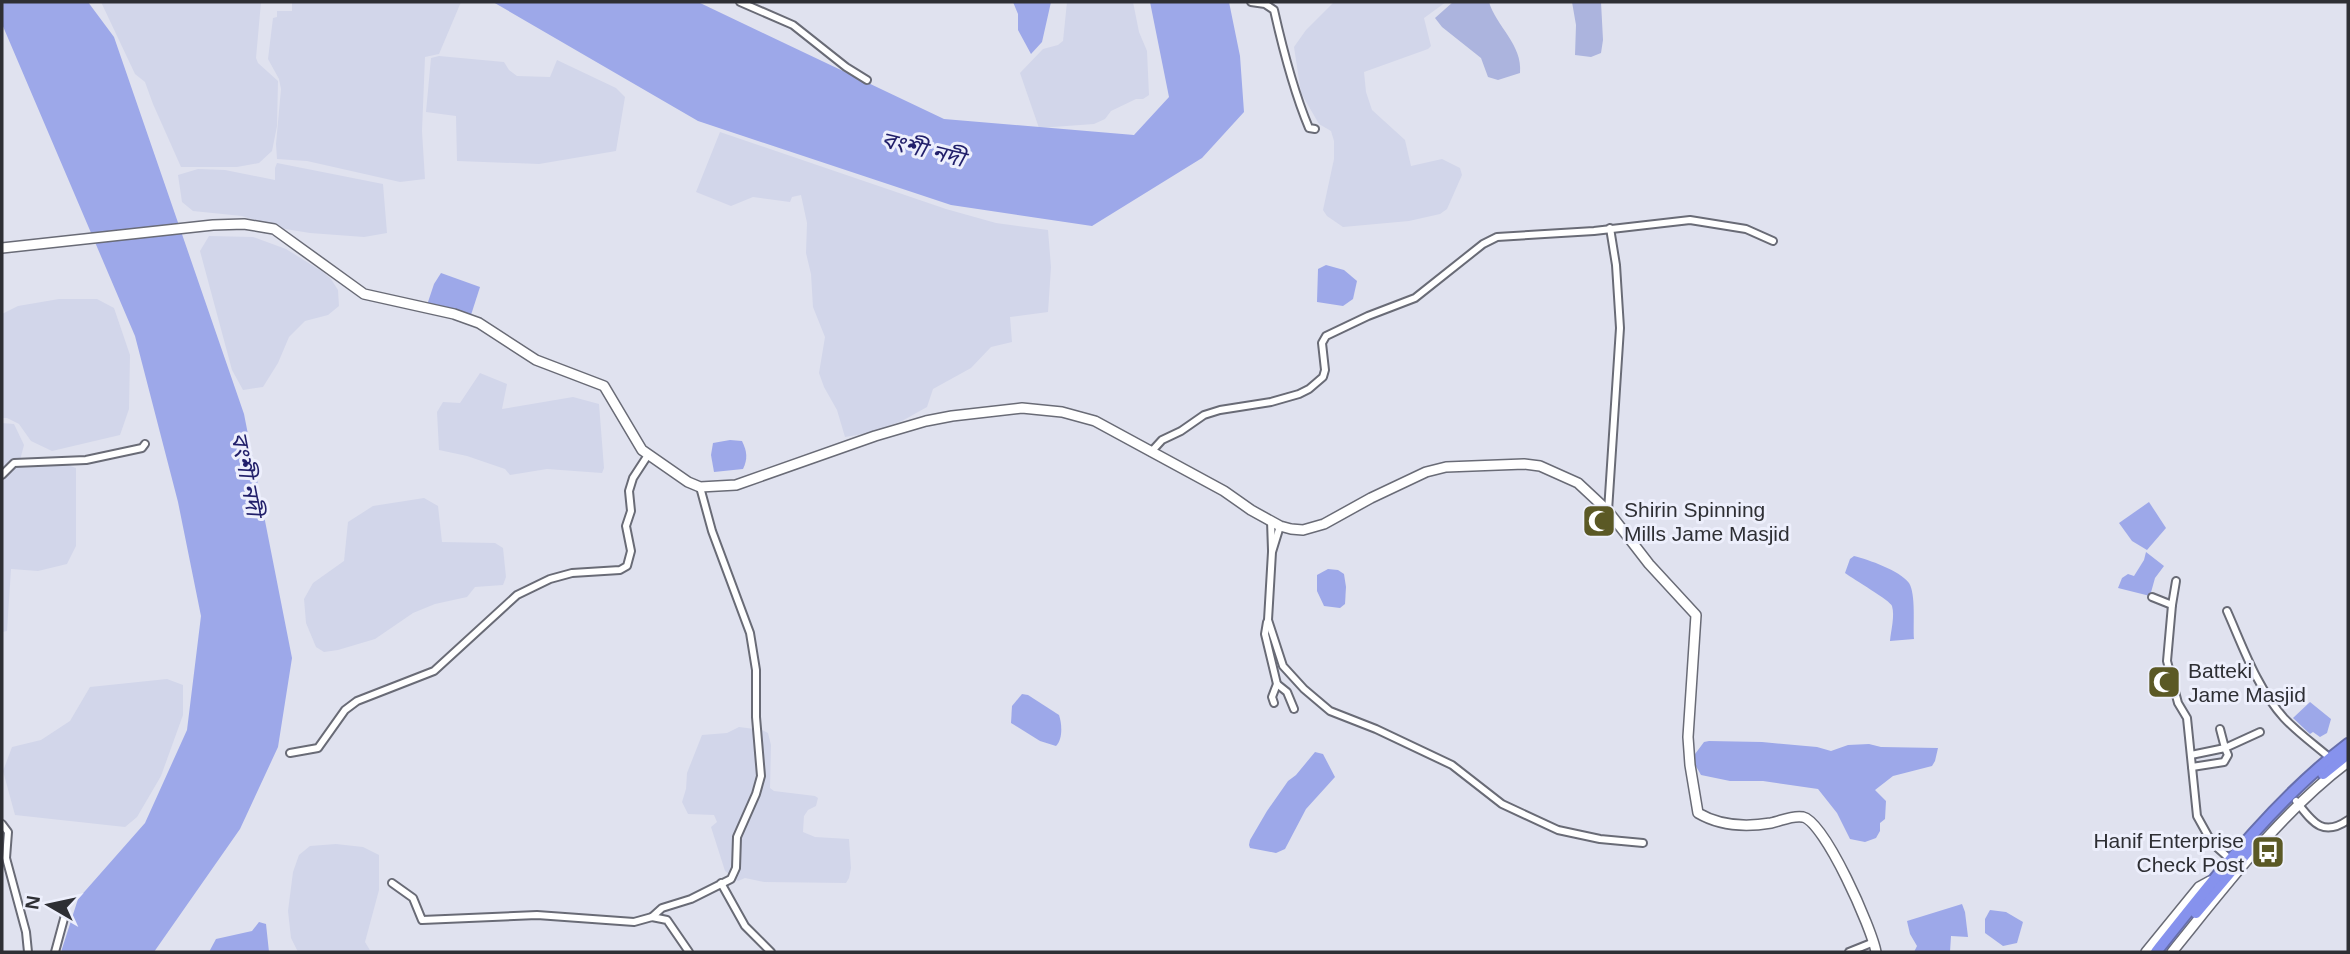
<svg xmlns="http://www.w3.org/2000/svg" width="2350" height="954" font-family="Helvetica,'Noto Sans Bengali',sans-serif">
	<rect width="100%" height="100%" fill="#e0e2ef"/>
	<g fill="#d2d6ea">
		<polygon points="101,2 261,2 256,58 258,63 278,81 277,126 272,151 259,163 237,167 181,167 153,104 145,82 135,74"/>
		<polygon points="292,2 461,2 439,54 425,57 422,131 425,179 400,182 307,161 277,159 276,144 281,89 279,79 268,59 273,18 277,17 277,11 292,11"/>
		<polygon points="1067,2 1133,2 1139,32 1147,51 1149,95 1143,99 1136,99 1111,111 1105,119 1094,124 1039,128 1020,73 1043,49 1058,45 1063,41"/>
		<polygon points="1334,2 1446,2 1424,18 1431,46 1428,49 1364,72 1366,92 1372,110 1405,140 1411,166 1442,159 1460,168 1462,175 1447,209 1440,214 1409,221 1343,227 1327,216 1323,210 1334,159 1334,141 1331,131 1319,124 1301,93 1294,47 1306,30"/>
		<polygon points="439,56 504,62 509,70 517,76 550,77 557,60 616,88 625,97 616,151 539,164 457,161 456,116 426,112 431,58"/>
		<polygon points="720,132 946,209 996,223 1048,230 1051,267 1048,312 1010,317 1012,342 991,347 971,368 933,389 927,407 902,421 869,433 845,437 837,410 824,387 819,373 825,337 813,307 811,274 806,253 807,223 801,195 792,197 790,202 753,197 731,206 696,192"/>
		<polygon points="277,163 383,184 387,233 364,237 310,233 279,228 242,216 193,211 182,202 178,175 198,169 225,170 275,180 275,168"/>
		<polygon points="209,236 253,237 286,249 323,272 331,279 338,290 339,306 328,315 305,321 289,337 278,363 263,387 243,390 232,370 200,251"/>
		<polygon points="59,299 97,299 114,308 130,355 129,409 120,435 52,451 31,441 19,424 7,418 2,418 2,314 18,306"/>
		<polygon points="480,373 507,384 502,409 573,397 599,404 604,468 602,473 547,469 510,475 505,469 467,456 439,450 437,412 443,402 460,403"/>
		<polygon points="2,423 14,424 24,445 20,460 65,464 76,468 76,546 67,564 38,571 11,569 7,631 2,632"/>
		<polygon points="424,498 438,506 442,542 495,543 503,548 506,577 503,585 475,587 467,597 435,604 413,613 375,639 338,650 324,652 316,647 306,623 304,599 313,583 344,561 348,522 373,506"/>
		<polygon points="167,679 183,685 183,715 161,776 137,817 125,827 15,815 3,771 12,747 41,740 70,721 90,687"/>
		<polygon points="739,727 762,730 768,733 771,745 770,788 774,791 815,796 818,798 816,806 808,810 804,816 803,832 815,837 849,839 851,868 849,878 846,883 764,882 745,878 738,881 725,871 711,827 717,822 714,815 688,814 682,802 686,789 687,773 702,735 727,733"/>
		<polygon points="336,844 363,847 379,855 379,890 365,942 371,952 298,952 291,938 288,911 293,872 299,855 310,846"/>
	</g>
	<g fill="#acb4de">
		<path d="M1453 2H1489C1496 26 1523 45 1520 73L1498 80 1488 77 1481 58 1442 27 1435 18Z"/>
		<polygon points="1572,2 1601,2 1603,40 1601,53 1591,57 1575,55 1576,25"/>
	</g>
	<g fill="#9da8e9">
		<polygon points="2,2 88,2 114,37 244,414 292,658 278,747 240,829 154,952 61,952 78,899 145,823 187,730 201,616 178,502 135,336 2,24"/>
		<polygon points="493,2 698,2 944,119 1134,135 1169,97 1150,2 1229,2 1240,56 1244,112 1202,158 1092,226 951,205 698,121"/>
		<polygon points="1013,2 1051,2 1042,42 1031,54 1018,30 1018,14"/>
		<polygon points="1326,265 1344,270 1357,281 1353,299 1343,306 1317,302 1318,269"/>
		<polygon points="441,273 480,287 471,315 427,305 434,284"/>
		<path d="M730 440 742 441C747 451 748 459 743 469L714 472 711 455 713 443Z"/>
		<polygon points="2149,502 2166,528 2147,550 2132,541 2119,523"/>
		<polygon points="2146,552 2164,566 2155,578 2150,596 2118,588 2122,578 2128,574 2134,576 2144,560"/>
		<path d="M1854 556C1869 560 1899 570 1909 583 1916 594 1913 625 1914 639L1890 641C1891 630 1895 616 1892 606 1891 601 1853 579 1845 573L1850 559Z"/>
		<polygon points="1328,569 1338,570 1344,574 1346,587 1345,604 1340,608 1324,606 1317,591 1317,575"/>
		<path d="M1022 694 1028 695 1059 715C1062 724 1063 739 1056 746L1040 741 1011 723 1012 706Z"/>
		<polygon points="2310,702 2331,719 2327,733 2320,737 2313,732 2310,734 2293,718"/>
		<polygon points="1709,741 1762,742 1817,747 1831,751 1848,745 1869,744 1881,747 1938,748 1935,761 1932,766 1893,776 1875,790 1886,801 1885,819 1880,823 1880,831 1876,838 1865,842 1850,839 1837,813 1818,789 1763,781 1730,781 1701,775 1693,761 1695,754 1704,742"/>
		<polygon points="1315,752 1323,754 1335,777 1306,809 1285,849 1276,853 1250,848 1249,845 1250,840 1267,811 1288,781 1296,775"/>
		<polygon points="1962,904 1965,912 1968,937 1951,936 1950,952 1914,952 1917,946 1910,934 1907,921"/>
		<polygon points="1990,910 2006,912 2023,922 2017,943 2003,946 1985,933 1985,919"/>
		<polygon points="259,922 266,924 269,952 209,952 216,939 252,931"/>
	</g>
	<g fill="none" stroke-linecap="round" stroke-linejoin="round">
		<defs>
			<g id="street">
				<polyline points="740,2 793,25 846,67 867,80"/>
				<path d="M1251 2 1265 4 1274 10C1283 50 1293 90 1309 128L1315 129"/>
				<polyline points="1151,452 1162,440 1181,431 1204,415 1220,410 1271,402 1299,394 1309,389 1323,377 1325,370 1322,343 1326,336 1368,316 1415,298 1483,244 1497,237 1594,231 1690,220 1746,229 1773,241"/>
				<polyline points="2,475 14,463 86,460 142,448 145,444"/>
				<polyline points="1608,511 1620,328 1616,265 1610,228"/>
				<polyline points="1271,521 1272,550"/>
				<polyline points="1280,526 1272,552 1268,620 1283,666 1304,689 1330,711 1376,729 1452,765 1502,804 1558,830 1600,839 1643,843"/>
				<polyline points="2152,597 2172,605 2176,581"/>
				<polyline points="2172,605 2167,661 2178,703 2187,718 2197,816 2212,843 2231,860"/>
				<path d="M2227 611C2243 647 2257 688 2284 718 2298 733 2315 745 2330 758"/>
				<polyline points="1267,622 1265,634 1277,684 1287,692 1294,709"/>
				<polyline points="1274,703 1272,697 1277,684"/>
				<polyline points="2220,729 2225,748 2260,732"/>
				<polyline points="290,753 318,748 345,710 357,701 434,671 517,595 550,579 572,573 620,570 627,566 631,551 626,526 631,511 629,491 633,478 648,455"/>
				<polyline points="2191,755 2225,748 2228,755 2224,762 2192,767"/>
				<path d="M2296 801C2312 821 2322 838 2348 820"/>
				<polyline points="2,824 8,832 6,858 26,932 28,952"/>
				<polyline points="392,883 413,898 422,920 537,915 634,922 652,917 667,920 689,952"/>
				<polyline points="721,883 745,926 771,952"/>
				<polyline points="652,917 662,908 691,899 731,879 736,868 737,837 756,794 761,776 756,717 756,670 750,633 712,531 700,487"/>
				<polyline points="55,952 65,915"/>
				<polyline points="1849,952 1874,942"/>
			</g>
			<g id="secondary">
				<path d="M2 248 213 225 244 224 274 229 364 294 454 314 479 323 536 360 604 386 642 450 688 482 700 487 736 485 875 436 926 421 952 416 1022 408 1062 412 1095 421 1224 491 1251 510 1280 526 1291 529 1303 530 1324 524 1371 498 1426 472 1446 467 1524 464 1540 466 1578 483 1608 511 1649 564 1696 615 1688 737 1690 765 1698 813C1720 826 1747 827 1771 823 1781 821 1792 815 1803 817 1825 822 1872 929 1876 952"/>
				<polyline points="2146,952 2199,887 2210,881"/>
				<path d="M2172 952C2224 888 2281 812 2348 762"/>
			</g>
			<g id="highway">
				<polyline points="2323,774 2348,754"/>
				<polyline points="2196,913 2255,843"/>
				<path d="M2156 952C2214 879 2273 801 2348 744"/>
			</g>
		</defs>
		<use href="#street" stroke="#696b76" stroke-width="10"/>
		<use href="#secondary" stroke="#696b76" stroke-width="12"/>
		<use href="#highway" stroke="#676fac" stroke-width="14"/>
		<use href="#street" stroke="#fff" stroke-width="6"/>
		<use href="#secondary" stroke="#fff" stroke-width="9"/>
		<use href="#highway" stroke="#8692ed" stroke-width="10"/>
	</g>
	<defs>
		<symbol id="mosque-square" viewBox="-11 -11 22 22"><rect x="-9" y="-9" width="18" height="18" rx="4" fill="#5b5925" stroke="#edeffc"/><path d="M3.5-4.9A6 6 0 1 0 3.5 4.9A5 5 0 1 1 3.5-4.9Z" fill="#fff"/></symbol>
		<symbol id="bus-square" viewBox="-11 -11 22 22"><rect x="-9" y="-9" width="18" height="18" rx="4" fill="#5b5925" stroke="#edeffc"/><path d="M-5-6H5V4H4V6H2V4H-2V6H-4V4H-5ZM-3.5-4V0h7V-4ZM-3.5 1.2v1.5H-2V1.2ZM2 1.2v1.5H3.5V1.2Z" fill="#fff"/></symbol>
	</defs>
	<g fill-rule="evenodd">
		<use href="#mosque-square" x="1580" y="502" width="38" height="38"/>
		<use href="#mosque-square" x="2145" y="663" width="38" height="38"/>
		<use href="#bus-square" x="2249" y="833" width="38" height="38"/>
	</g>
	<g text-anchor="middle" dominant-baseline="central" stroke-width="6" stroke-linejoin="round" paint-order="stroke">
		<g font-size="21" fill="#2e2f34" stroke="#edeffc" text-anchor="start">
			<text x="1624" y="509">Shirin Spinning<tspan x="1624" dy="24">Mills Jame Masjid</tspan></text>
			<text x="2188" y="670">Batteki<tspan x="2188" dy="24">Jame Masjid</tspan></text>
			<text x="2244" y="840" text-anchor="end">Hanif Enterprise<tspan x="2244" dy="24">Check Post</tspan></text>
		</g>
		<g font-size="23" font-style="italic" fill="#211f6a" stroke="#edeffc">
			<text transform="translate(923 149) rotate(14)">বংশী নদী</text>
			<text transform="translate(247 474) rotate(79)">বংশী নদী</text>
		</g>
	</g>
	<rect width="2350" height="954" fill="none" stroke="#2e2f34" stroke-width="7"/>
	<g transform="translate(49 905) rotate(279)" stroke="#edeffc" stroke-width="5" paint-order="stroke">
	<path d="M0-5L12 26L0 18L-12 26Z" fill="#2e2f34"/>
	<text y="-10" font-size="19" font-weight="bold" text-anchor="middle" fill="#2e2f34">N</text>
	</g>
</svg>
